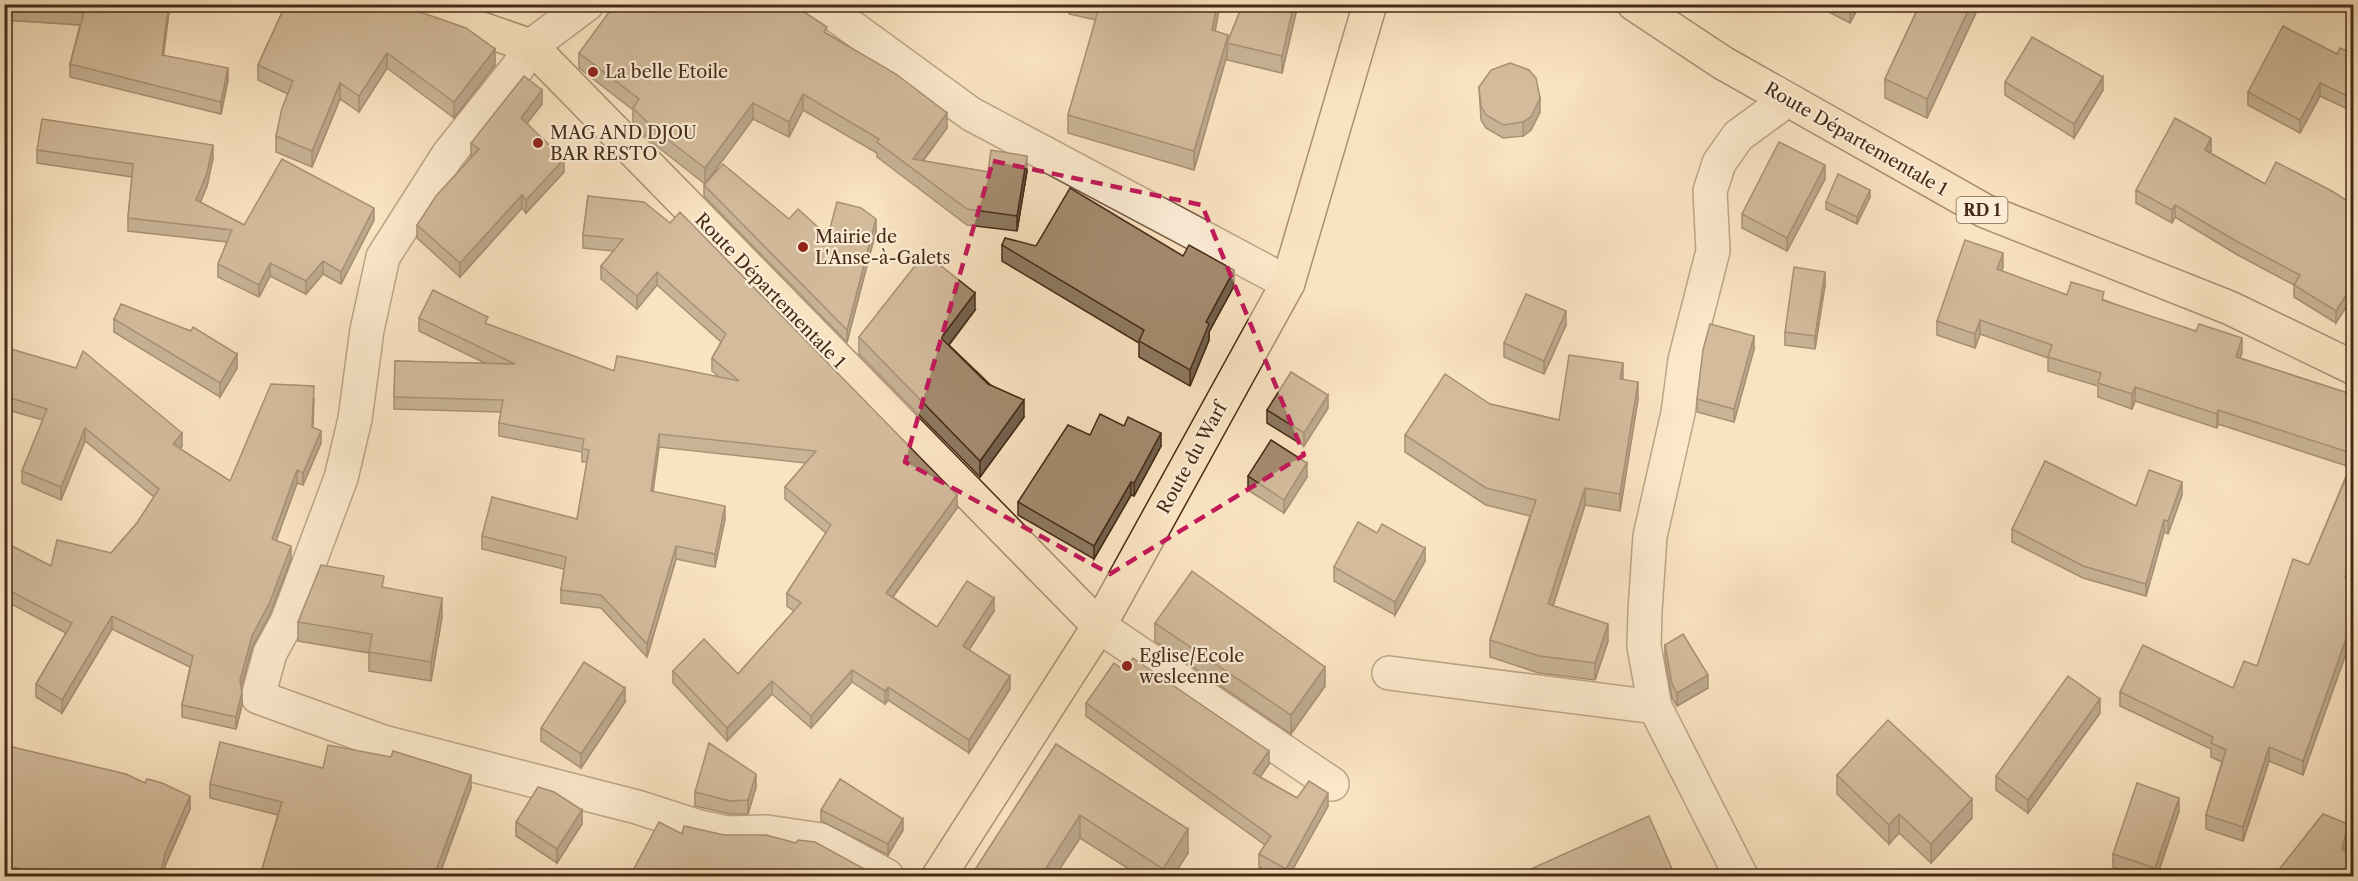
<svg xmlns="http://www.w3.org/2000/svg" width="2358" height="881" font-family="'Libre Caslon Text',serif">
	<rect width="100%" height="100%" fill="#fae3c1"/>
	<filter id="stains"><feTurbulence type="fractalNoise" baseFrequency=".00333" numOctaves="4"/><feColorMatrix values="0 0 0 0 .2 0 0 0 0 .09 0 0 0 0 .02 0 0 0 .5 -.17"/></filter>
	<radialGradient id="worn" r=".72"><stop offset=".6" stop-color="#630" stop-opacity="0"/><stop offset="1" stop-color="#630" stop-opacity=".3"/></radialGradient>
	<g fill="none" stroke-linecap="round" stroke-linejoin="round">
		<defs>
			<g id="minor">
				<polyline points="587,4 531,46 518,67 448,155 383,257 367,330 355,419 341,478 287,622 270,653 258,697 383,742 637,807 696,826 728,833 767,832 821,840 887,876"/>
				<polyline points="820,4 971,114 1288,283"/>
				<polyline points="1099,626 1332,784"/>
				<polyline points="1389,673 1655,707"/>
				<polyline points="1741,876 1655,707 1644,646 1645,611 1650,536 1678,413 1685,360 1713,251 1710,191 1719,163 1738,136 1787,100"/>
			</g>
			<g id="major">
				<polyline points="409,4 531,46 1099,626"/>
				<polyline points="1634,4 1723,63 1985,211 2230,308 2354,368"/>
				<polyline points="939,876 1099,626 1288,283 1370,4"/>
			</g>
		</defs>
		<use href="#minor" stroke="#745942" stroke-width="36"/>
		<use href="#major" stroke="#472b17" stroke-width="36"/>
		<use href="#minor" stroke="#fcedd7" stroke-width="33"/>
		<use href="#major" stroke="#fae3c1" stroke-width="33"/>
	</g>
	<g fill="#8d785f" stroke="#472b17" stroke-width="1.5">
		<polygon points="4,4 170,4 163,55 228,80 221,114 70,77 70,64 80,25 4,20"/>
		<polygon points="286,4 360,4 359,6 495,65 454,118 387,68 359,112 340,99 312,167 276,152 276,136 288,94 258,80 258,65"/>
		<polygon points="1069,4 1220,4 1215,31 1228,41 1243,4 1298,4 1282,73 1227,60 1227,55 1194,170 1068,133 1068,115 1096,20 1069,14"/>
		<polygon points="1821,4 1860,4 1850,23 1821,8"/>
		<polygon points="1920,4 1980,4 1927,118 1885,98 1885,79"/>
		<polygon points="827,34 947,128 923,161 988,172 1027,171 1017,231 967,225 877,157 877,153 803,110 789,137 753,119 705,184 654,144 633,123 633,110 579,68 579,53"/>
		<polygon points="2354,54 2354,112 2320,96 2300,133 2248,105 2248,92"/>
		<polygon points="2005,82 2103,90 2074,138 2005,95"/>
		<polygon points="1479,87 1540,112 1531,130 1523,136 1503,138 1486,128 1481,120"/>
		<polygon points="542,104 527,123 564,172 526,213 522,208 460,277 417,238 417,225 471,157 471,143"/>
		<polygon points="37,150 213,158 207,186 200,202 244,225 374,220 341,284 323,274 306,294 270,276 259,297 218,277 218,264 227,242 128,231 128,218 132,177 37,163"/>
		<polygon points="2211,151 2210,153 2265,184 2354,205 2336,323 2294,297 2294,285 2236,254 2175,217 2172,223 2136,203 2136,190"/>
		<polygon points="1825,179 1787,251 1742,228 1742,214"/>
		<polygon points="704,185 828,236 876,231 847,342 704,196"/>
		<polygon points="588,196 957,508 893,597 937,627 994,611 969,650 1010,689 969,753 888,700 885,704 852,682 811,728 772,694 727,741 673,683 673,671 738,674 794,611 787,606 787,593 826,533 785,499 785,487 806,463 659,447 653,492 725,519 715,567 676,559 647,657 601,608 561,603 561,590 564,569 482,549 482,536 577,519 587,462 582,462 582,452 499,436 499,423 501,412 394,409 395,361 487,364 419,331 419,318 488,325 614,371 718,376 712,371 712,358 721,342 657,285 637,309 601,279 601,266 614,251 583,248 583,235"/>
		<polygon points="1870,197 1857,224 1826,209 1826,202"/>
		<polygon points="1002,245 1036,246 1234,286 1209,332 1209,340 1190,386 1139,357 1139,343 1002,261"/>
		<polygon points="2003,267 2001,271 2067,295 2104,300 2242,352 2240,358 2354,395 2354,569 2350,579 2303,775 2269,761 2243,841 2206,829 2206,815 2222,762 2211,757 2211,749 2120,706 2120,692 2233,688 2257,666 2309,565 2350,467 2218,424 2217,428 2135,401 2132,409 2098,397 2098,386 2048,371 2048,358 1980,334 1975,348 1937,335 1937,321"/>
		<polygon points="1825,285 1815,349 1785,345 1785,332"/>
		<polygon points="975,310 949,345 1024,417 980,477 859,354 859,337"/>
		<polygon points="114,319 237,368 220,397 114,332"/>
		<polygon points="1566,325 1544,374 1504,357 1504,343"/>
		<polygon points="4,347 182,446 179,449 230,481 314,399 313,427 321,443 303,485 297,483 276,541 291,559 270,614 252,648 241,688 242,705 236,729 182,717 182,705 190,667 112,629 62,713 36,697 36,684 66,633 4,600 4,542 51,566 111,553 137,523 154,497 85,441 61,500 22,483 22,471 43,420 4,409"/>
		<polygon points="1754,349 1734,422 1697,412 1697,399"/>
		<polygon points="1623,380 1638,399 1620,511 1585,505 1553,606 1608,641 1595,680 1539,673 1490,657 1490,640 1530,516 1486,505 1405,452 1405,435 1490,404 1559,420"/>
		<polygon points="1328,408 1304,446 1267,423 1267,410"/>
		<polygon points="1090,435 1161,446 1134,496 1131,495 1094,559 1018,515 1018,502"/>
		<polygon points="1248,476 1307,477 1284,513 1248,490"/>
		<polygon points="2182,495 2168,534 2164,532 2146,596 2083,578 2012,542 2012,529 2136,506"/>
		<polygon points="1425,561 1395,615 1334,581 1334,567"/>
		<polygon points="384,588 442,617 431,681 369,671 369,653 298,641 298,622"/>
		<polygon points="1155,623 1325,686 1291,734 1155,641"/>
		<polygon points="1665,645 1708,688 1677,706 1672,698 1665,658"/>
		<polygon points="1125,671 1269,764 1260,777 1297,798 1328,806 1289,876 1275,876 1259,867 1259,854 1265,845 1086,716 1086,703"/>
		<polygon points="625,702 581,768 541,741 541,728"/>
		<polygon points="2100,713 2028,813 1996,790 1996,776"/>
		<polygon points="1056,744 1188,853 1173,876 1140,876 1080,838 1055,876 971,876"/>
		<polygon points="4,745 190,809 165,866 163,876 4,876"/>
		<polygon points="323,768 471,788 439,876 260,876 278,815 210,798 210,784"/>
		<polygon points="1837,775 1972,818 1931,863 1899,833 1889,844 1837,794"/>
		<polygon points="756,787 748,814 730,814 695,806 695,792"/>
		<polygon points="821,810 903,830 888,855 821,821"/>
		<polygon points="2179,811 2157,876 2140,876 2113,867 2113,854"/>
		<polygon points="516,822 582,824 557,863 516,836"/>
	</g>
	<g fill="#73614e" stroke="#472b17" stroke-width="1.5">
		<polygon points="169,4 170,4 162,67 162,55"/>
		<polygon points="1217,4 1220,4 1212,48 1212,30"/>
		<polygon points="1294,4 1298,4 1282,73 1282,56"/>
		<polygon points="1851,4 1860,4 1850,23 1850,6"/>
		<polygon points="1971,4 1980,4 1927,118 1927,99"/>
		<polygon points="1228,35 1227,55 1194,170 1194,151"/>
		<polygon points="495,49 495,65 454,118 454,102"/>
		<polygon points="387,53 387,68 359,112 359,96"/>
		<polygon points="228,68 228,80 221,114 221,102"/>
		<polygon points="2103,77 2103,90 2074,138 2074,124"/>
		<polygon points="340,83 340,99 312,167 312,151"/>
		<polygon points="2320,83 2320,96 2300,133 2300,120"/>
		<polygon points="542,90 542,104 521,131 521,118"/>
		<polygon points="803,94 803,110 789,137 789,122"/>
		<polygon points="1540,98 1540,112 1531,130 1523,136 1523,122"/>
		<polygon points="753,103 753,119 705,184 705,168"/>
		<polygon points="947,113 947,128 915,171 913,159"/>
		<polygon points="2211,138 2211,151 2205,163 2205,150"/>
		<polygon points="213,145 213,158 207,186 196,213 196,200"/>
		<polygon points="1027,156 1027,171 1017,231 1017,216"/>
		<polygon points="564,159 564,172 526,213 526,200"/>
		<polygon points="1825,165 1825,179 1787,251 1787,238"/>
		<polygon points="1870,190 1870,197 1857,224 1857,217"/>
		<polygon points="522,195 522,208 460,277 460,263"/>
		<polygon points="2175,205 2175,217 2172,223 2172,210"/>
		<polygon points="374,208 374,220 341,284 341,272"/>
		<polygon points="876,219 876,231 847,342 847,330"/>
		<polygon points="2003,253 2003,267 1997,284 1997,269"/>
		<polygon points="323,261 323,274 306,294 306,281"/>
		<polygon points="270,263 270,276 259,297 259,285"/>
		<polygon points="1234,270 1234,286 1209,332 1209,340 1190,386 1190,370 1206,322"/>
		<polygon points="657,272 657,285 637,309 637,296"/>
		<polygon points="1825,272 1825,285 1815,349 1815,336"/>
		<polygon points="2354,282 2354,295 2336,323 2336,311"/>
		<polygon points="975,293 975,310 941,355 941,338"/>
		<polygon points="1566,311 1566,325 1544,374 1544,361"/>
		<polygon points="1980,320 1980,334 1975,348 1975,334"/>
		<polygon points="1754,336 1754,349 1734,422 1734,409"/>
		<polygon points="2242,338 2242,352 2236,371 2236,357"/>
		<polygon points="237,354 237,368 220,397 220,383"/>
		<polygon points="1623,363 1623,381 1620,379"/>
		<polygon points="1638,382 1638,399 1620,511 1620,494"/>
		<polygon points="2135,387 2135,401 2132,409 2132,394"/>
		<polygon points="1328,395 1328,408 1304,446 1304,433"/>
		<polygon points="1024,400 1024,417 980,477 980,461"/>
		<polygon points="2218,410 2218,424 2217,428 2217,414"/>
		<polygon points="85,428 85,441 61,500 61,487"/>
		<polygon points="321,431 321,443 303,485 303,473"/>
		<polygon points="182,433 182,446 173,457 173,444"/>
		<polygon points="1161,433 1161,446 1134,496 1134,483"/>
		<polygon points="659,434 659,447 651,504 651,491"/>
		<polygon points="1307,463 1307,477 1284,513 1284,500"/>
		<polygon points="297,470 297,483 272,552 272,539"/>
		<polygon points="1131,482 1131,495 1094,559 1094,546"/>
		<polygon points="2182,482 2182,495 2168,534 2168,521"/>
		<polygon points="1585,488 1585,505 1548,621 1548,604"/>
		<polygon points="957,495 957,508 886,606 886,593"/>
		<polygon points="725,506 725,519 715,567 715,554"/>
		<polygon points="2164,520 2164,532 2146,596 2146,584"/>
		<polygon points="291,546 291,559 270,614 252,648 240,692 240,680 252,636"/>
		<polygon points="676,546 676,559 647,657 647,644"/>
		<polygon points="1425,548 1425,561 1395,615 1395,602"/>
		<polygon points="2354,555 2354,569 2345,591 2345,577"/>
		<polygon points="442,598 442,617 431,681 431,662"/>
		<polygon points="994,598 994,611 963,659 963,646"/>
		<polygon points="112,616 112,629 62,713 62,700"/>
		<polygon points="2354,616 2354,631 2303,775 2303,761"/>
		<polygon points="1608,624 1608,641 1595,680 1595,663"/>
		<polygon points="1325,667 1325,686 1291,734 1291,715"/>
		<polygon points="852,670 852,682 811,728 811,716"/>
		<polygon points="1708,675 1708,688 1677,706 1677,693"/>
		<polygon points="1010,676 1010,689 969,753 969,740"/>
		<polygon points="772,681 772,694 727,741 727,728"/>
		<polygon points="888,687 888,700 885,704 885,691"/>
		<polygon points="625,688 625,702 581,768 581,754"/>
		<polygon points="242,692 242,705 236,729 236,717"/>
		<polygon points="2100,699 2100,713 2028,813 2028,800"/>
		<polygon points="2269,747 2269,761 2243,841 2243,827"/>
		<polygon points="1269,751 1269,764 1253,787 1253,773"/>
		<polygon points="756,774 756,787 748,814 748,800"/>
		<polygon points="471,775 471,788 439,876 434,876"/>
		<polygon points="1328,793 1328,806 1289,876 1286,876 1286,869"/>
		<polygon points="190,796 190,809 165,866 163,876 160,876 165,853"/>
		<polygon points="2179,798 2179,811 2157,876 2155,876 2155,868"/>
		<polygon points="1972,799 1972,818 1931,863 1931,844"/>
		<polygon points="582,810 582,824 557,863 557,849"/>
		<polygon points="1899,814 1899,833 1889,844 1889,825"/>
		<polygon points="1080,815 1080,838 1055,876 1041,876"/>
		<polygon points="903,819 903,830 888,855 888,844"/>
		<polygon points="2348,824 2348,838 2342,863 2342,850"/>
		<polygon points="1188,829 1188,853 1173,876 1163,876 1163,869"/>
		<polygon points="15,867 15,876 11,876"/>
		<polygon points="1672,869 1672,876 1654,876"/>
	</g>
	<g fill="#a48b6f" stroke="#472b17" stroke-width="1.5">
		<polygon points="4,4 169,4 162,55 228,68 221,102 70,64 84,13 4,8"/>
		<polygon points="286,4 353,4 378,12 381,6 423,13 466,28 495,49 454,102 387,53 359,96 340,83 312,151 276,136 282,108 293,81 258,65"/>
		<polygon points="615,4 792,4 827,27 824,32 896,74 947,113 913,159 988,172 991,150 1027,156 1017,216 967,209 877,142 879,139 803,94 789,122 753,103 705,168 654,129 633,108 639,99 579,53"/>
		<polygon points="1100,4 1217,4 1212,30 1228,35 1194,151 1068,115"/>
		<polygon points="1243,4 1294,4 1282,56 1227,43"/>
		<polygon points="1920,4 1971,4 1927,99 1885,79"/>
		<polygon points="2283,26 2337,54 2340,48 2354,54 2354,99 2320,83 2300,120 2248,92"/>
		<polygon points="2032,37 2103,77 2074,124 2005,82"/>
		<polygon points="1510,63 1529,70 1536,78 1540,98 1531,117 1523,122 1503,125 1486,115 1481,106 1479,87 1491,70"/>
		<polygon points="524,76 542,90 521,118 564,159 526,200 522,195 460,263 417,225 436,196 479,149 471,143"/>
		<polygon points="2175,118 2211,138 2205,150 2265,184 2276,162 2330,190 2354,205 2354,282 2336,311 2294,285 2300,275 2236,241 2175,205 2172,210 2136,190"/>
		<polygon points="42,119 213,145 207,173 196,200 244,225 282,159 374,208 341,272 323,261 306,281 270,263 259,285 218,264 232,230 128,218 133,164 37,150"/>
		<polygon points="1779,142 1825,165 1787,238 1742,214"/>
		<polygon points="723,164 789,219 798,209 828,236 837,202 861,208 876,219 847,330 704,185"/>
		<polygon points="1838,174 1870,190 1857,217 1826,202"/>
		<polygon points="1070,188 1183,256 1189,245 1234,270 1206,322 1209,324 1190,370 1139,341 1144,330 1002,245 1005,238 1036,246"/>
		<polygon points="588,196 644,202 670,223 680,212 957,495 886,593 937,627 967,581 994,598 963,646 1010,676 969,740 888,687 885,691 852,670 811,716 772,681 727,728 673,671 704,639 738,674 801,603 787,593 831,525 785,487 816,451 659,434 651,491 725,506 715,554 676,546 647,644 601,595 561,590 566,557 482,536 492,497 577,519 589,450 582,449 584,439 499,423 503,400 394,397 395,361 515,364 419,318 433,290 488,317 485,323 614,371 617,356 739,381 712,358 726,334 657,272 637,296 601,266 623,239 583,235"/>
		<polygon points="1965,240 2003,253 1997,269 2067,295 2071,282 2104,292 2102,300 2196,331 2199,324 2242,338 2236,357 2354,395 2354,454 2218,410 2217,414 2135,387 2132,394 2098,383 2101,373 2048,357 2052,345 1980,320 1975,334 1937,321"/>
		<polygon points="925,253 975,293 941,338 988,384 1024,400 980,461 859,337"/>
		<polygon points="1794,267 1825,272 1815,336 1785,332"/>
		<polygon points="1526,294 1566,311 1544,361 1504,343"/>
		<polygon points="121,304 191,331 193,327 237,354 220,383 114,319"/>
		<polygon points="1710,324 1754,336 1734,409 1697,399 1703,350"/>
		<polygon points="4,347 76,368 83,351 182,433 173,444 230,481 271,384 314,386 312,427 321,431 303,473 297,470 272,539 291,546 270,602 252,636 240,680 242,692 236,717 182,705 193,656 112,616 62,700 36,684 72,623 4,588 4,542 51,566 57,540 111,553 137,523 159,489 85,428 61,487 22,471 47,409 4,396"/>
		<polygon points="1569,355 1623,363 1620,379 1638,382 1620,494 1585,488 1548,604 1608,624 1595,663 1539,656 1490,640 1536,500 1486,488 1405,435 1445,374 1490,404 1559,420"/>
		<polygon points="1291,372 1328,395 1304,433 1267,410"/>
		<polygon points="1100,414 1124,426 1128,417 1161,433 1134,483 1131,482 1094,546 1018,502 1068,425 1090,435"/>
		<polygon points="1271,440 1307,463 1284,500 1248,476"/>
		<polygon points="2354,459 2354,555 2345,577 2354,580 2354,616 2303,761 2269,747 2243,827 2206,815 2226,750 2211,743 2213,737 2120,692 2143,645 2233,688 2244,661 2257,666 2293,559 2309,565"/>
		<polygon points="2045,461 2136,506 2149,470 2182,482 2168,521 2164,520 2146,584 2083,566 2012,529"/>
		<polygon points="1358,522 1377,533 1382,524 1425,548 1395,602 1334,567"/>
		<polygon points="321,565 384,576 382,587 442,598 431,662 369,652 372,634 298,622"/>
		<polygon points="1192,571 1325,667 1291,715 1155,623"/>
		<polygon points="1683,634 1708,675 1677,693 1672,684 1665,645"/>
		<polygon points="1133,658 1269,751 1253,773 1297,798 1309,781 1328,793 1286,869 1259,854 1271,836 1086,703 1114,663 1125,671"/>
		<polygon points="584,662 625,688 581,754 541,728"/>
		<polygon points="2068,676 2100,699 2028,800 1996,776"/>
		<polygon points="1888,720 1972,799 1931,844 1899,814 1889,825 1837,775"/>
		<polygon points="220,742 323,768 328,745 391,757 393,751 471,775 434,876 260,876 282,802 210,784"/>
		<polygon points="709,743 756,774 748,800 730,801 695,792"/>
		<polygon points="1056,744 1188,829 1163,869 1080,815 1041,876 971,876"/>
		<polygon points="4,745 126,774 145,783 147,779 162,783 190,796 165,853 160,876 37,876 15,867 11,876 4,876"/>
		<polygon points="840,779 903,819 888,844 821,810"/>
		<polygon points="2137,783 2179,798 2155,868 2113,854"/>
		<polygon points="538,787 554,792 582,810 557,849 516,822"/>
		<polygon points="2323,814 2348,824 2342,850 2354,854 2354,876 2274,876"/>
		<polygon points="1649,816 1672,869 1654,876 1527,876 1524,872"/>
		<polygon points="659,822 682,834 684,826 724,835 766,835 796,843 798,840 815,842 868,871 865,876 630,876"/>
	</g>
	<path d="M0 0H2358V881H0ZM993 161 1202 205 1304 455 1110 574 905 462Z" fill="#fae3c1" fill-opacity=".55" fill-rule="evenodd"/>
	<path fill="none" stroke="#c2185b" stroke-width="4.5" stroke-dasharray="12 8" stroke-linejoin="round" d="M993 161 1202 205 1304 455 1110 574 905 462Z"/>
	<g fill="#8f2418" stroke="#fcedd7" stroke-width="2">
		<circle cx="593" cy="72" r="6"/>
		<circle cx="538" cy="143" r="6"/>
		<circle cx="803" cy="247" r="6"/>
		<circle cx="1127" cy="666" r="6"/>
	</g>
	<g text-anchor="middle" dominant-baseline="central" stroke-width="4.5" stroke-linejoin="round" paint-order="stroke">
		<rect fill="#fcedd7" stroke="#7d6551" stroke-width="1.5" x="1956.5" y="197" width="51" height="26" rx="4.5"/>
		<g font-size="16" font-weight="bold" fill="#472b17">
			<text x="1982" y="210">RD 1</text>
		</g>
		<g font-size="18" fill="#472b17" stroke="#fcedd7" text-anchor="start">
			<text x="605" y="72">La belle Etoile</text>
			<text x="550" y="133">MAG AND DJOU<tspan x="550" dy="21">BAR RESTO</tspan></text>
			<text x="815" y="237">Mairie de<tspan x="815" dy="21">L'Anse-à-Galets</tspan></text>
			<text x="1139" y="656">Eglise/Ecole<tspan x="1139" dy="21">wesleenne</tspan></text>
		</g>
		<g font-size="18" fill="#472b17" stroke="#fcedd7">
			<text transform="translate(1856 139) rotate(30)">Route Départementale 1</text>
			<text transform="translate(770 291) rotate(46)">Route Départementale 1</text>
			<text transform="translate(1192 458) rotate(-61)">Route du Warf</text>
		</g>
	</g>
	<rect width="2358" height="881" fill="none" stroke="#fae3c1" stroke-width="24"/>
	<rect x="6" y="6" width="2346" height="869" fill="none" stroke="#472b17" stroke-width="3"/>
	<rect x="12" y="12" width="2334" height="857" fill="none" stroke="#472b17" stroke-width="1.5"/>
	<rect width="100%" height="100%" filter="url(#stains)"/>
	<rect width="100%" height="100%" fill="url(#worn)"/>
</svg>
